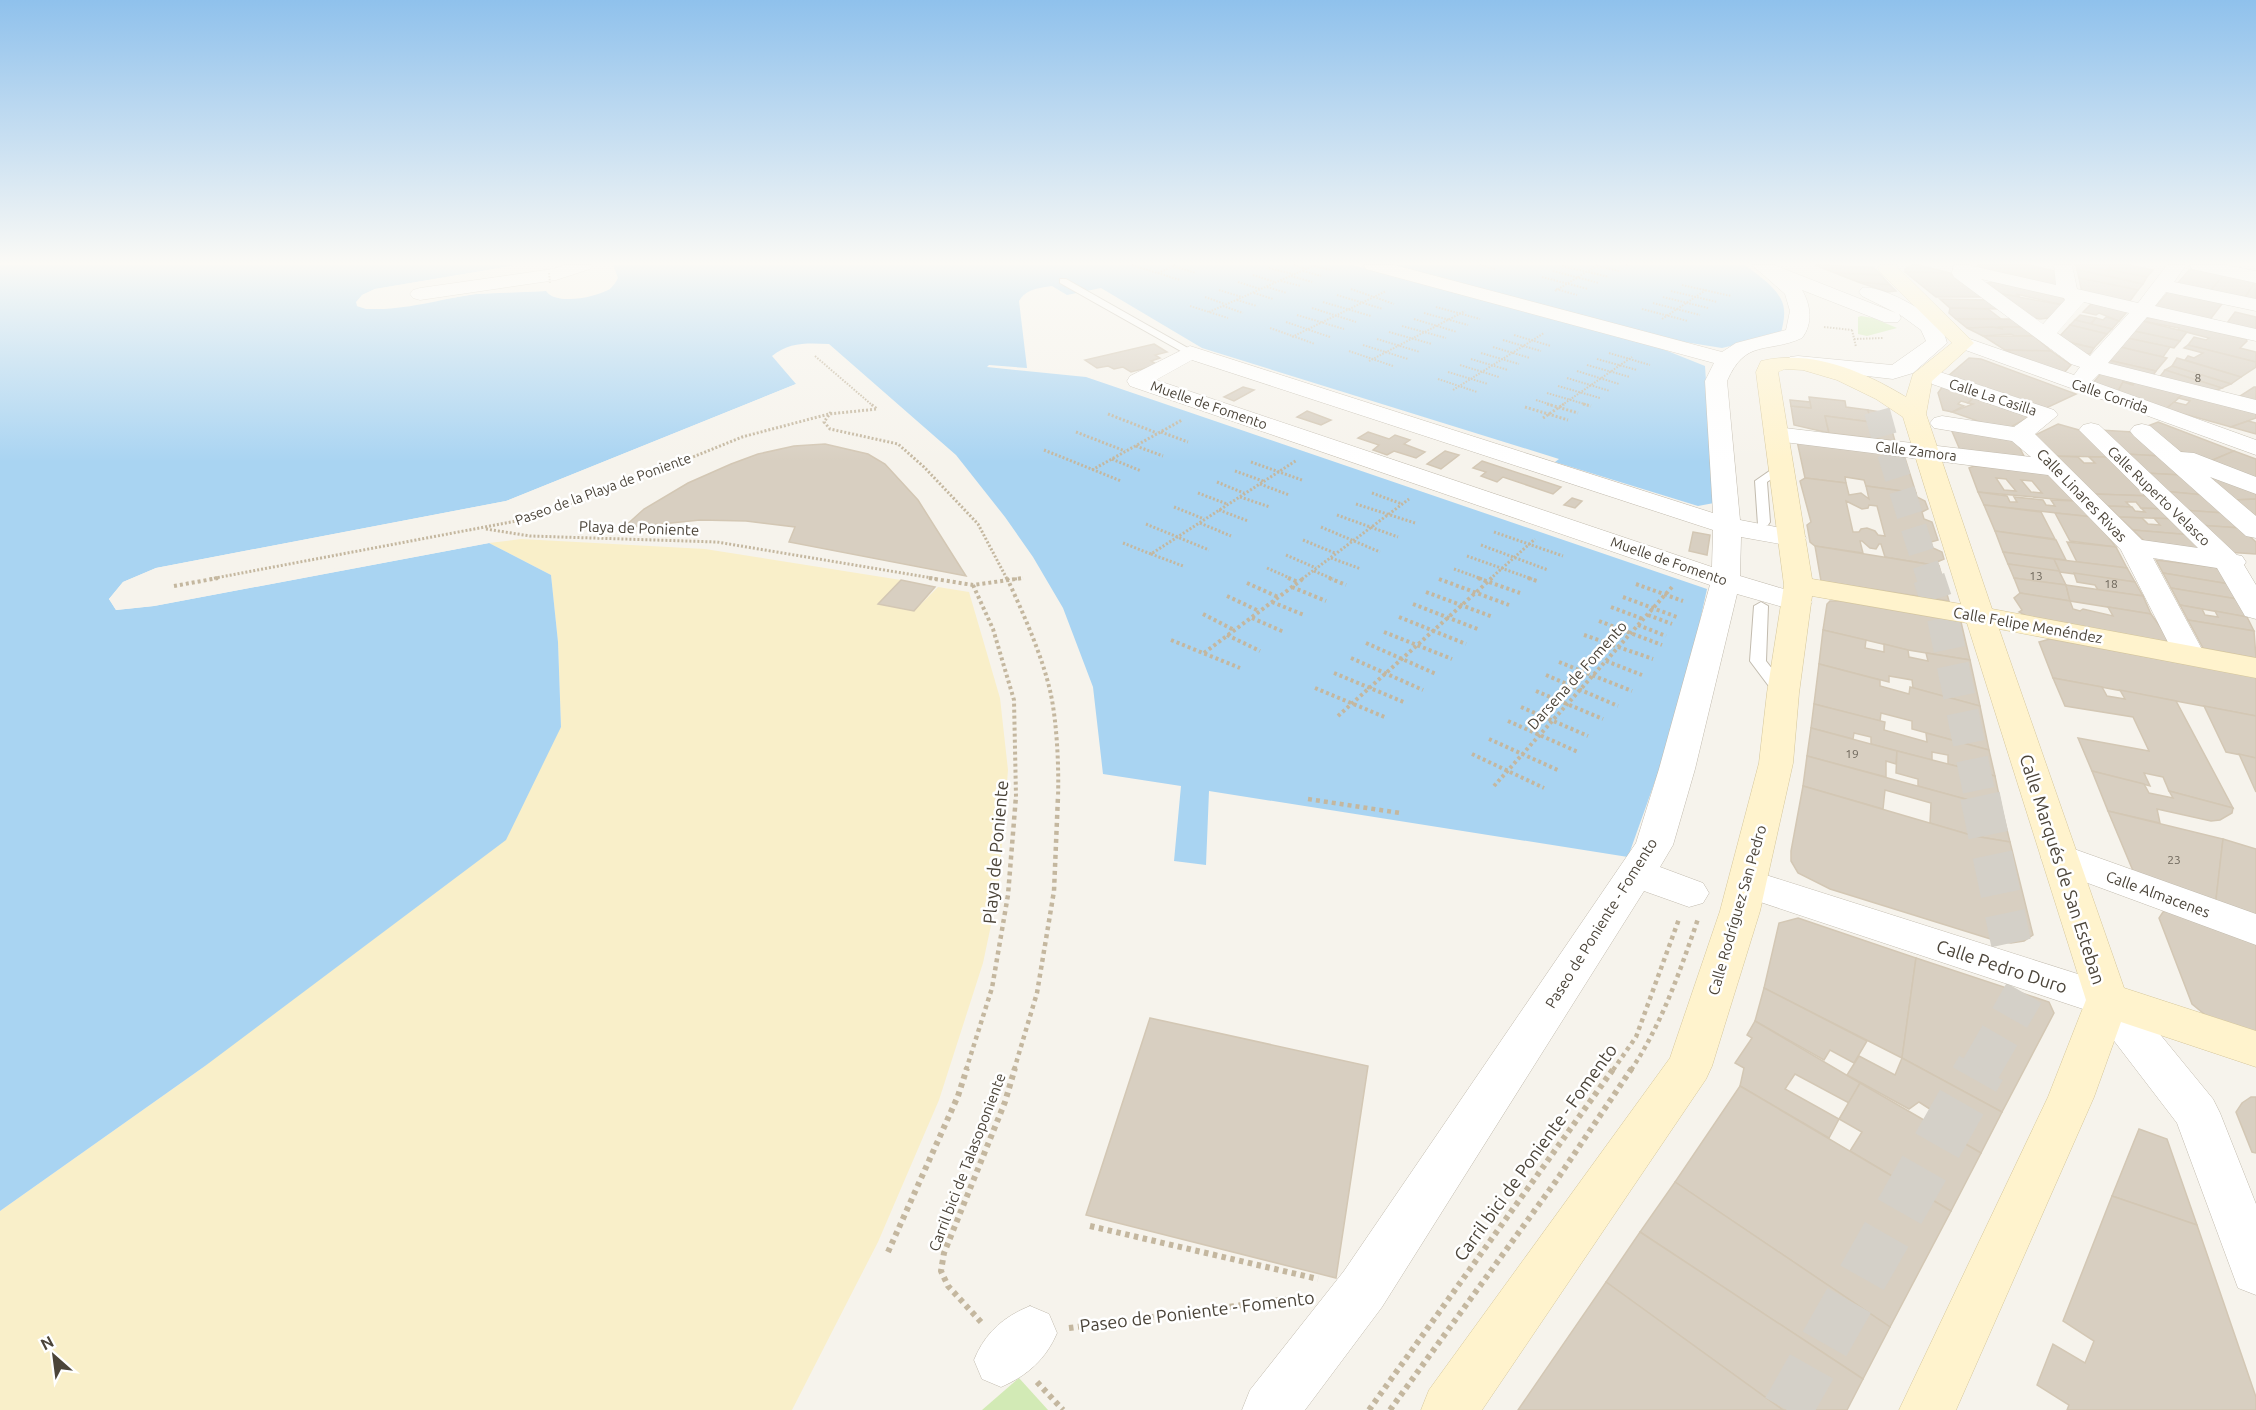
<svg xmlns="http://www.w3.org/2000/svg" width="2256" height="1410" font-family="Ubuntu,sans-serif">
	<rect width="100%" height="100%" fill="#f6f3ec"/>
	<g fill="#d2eab5">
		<polygon points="1861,316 1873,318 1897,328 1867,336 1858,334 1858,317"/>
		<polygon points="1019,1378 1048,1410 982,1410"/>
	</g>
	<polygon fill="#f9efc9" points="521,539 705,549 901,580 879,604 914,611 938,587 969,592 1000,698 1008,770 998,892 983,963 939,1100 878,1242 792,1410 0,1410 0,1211 205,1066 561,727 558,642 551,575 489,543"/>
	<g fill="#a9d4f2">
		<path d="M0 265H517L375 289 362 295 357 306C387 316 443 298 476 294 500 292 523 292 546 291 556 306 597 297 610 289 613 286 616 282 618 278L613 265H1353L1650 344 1705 366 1714 503 1698 506 1555 462 1559 459 1202 348 1101 288 1067 295 1052 286C1039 288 1026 289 1019 301L1027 368 989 365 987 367 1086 377 1707 589 1680 711 1628 857 1209 791 1206 865 1174 861 1181 786 1103 774 1093 687 1063 608 1033 557 1005 517 956 455 829 344C807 343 789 342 772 356L796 384 506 501 156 568 123 582 109 599 116 610 154 606 489 543 551 575 558 642 561 727 506 840 205 1066 0 1211Z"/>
		<path d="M1393 265H1745C1759 276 1783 291 1784 310 1785 318 1782 327 1781 334L1722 348 1666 339Z"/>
	</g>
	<g fill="#f6f3ec">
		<polygon points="517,265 520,265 518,268 376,292 364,298 359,304 383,306 475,291 509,289 545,288 546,291 476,294 383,309 366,309 357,306 356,302 362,295 375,289"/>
		<polygon points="796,384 798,387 507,504 156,571 124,585 113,599 117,607 154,603 487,540 489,543 154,606 116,610 109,599 123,582 156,568 506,501"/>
	</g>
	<g fill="#d8cfc1" stroke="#d3c7b4" stroke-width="1.5" fill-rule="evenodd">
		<polygon points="1815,265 1873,267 1881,275 1835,273"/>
		<polygon points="1912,265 1919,265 1950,273 1905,272 1905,269"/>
		<polygon points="1979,265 2030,265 2055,271 2058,285 2050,286 1976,267"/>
		<polygon points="2074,265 2110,265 2109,271"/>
		<polygon points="2076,265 2109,271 2108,276 2077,270"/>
		<polygon points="2110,265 2129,265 2153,270 2147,277 2109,270"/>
		<polygon points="2077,270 2111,277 2143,284 2138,290 2079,278"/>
		<polygon points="2109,270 2115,271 2147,277 2143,284 2108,276"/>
		<polygon points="2189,270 2199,270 2224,275 2209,292 2177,284"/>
		<polygon points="1905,272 1950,273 1982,297 1936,297"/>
		<polygon points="1835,273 1881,275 1890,285 1858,282"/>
		<polygon points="2224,275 2255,282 2244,299 2209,292"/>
		<polygon points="2079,278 2138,290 2130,301 2122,301 2082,293"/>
		<polygon points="1858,282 1890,285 1896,291 1887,292"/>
		<polygon points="1994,282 2060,297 2067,300 2063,305 2016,294 2020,297 2002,294 1987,283"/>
		<polygon points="2255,282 2256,302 2244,299"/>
		<polygon points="2169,291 2225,300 2209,321 2155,307"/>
		<polygon points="2002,294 2063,305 2049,318 2040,319 2034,318"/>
		<polygon points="1940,299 1987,300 1999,309 1950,308"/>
		<polygon points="2091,304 2099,304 2127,312 2119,321 2099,313 2096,315 2083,312"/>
		<polygon points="1950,308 1988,309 2001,319 1956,319 1949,313"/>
		<polygon points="2235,312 2256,317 2256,331 2227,323"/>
		<polygon points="2080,315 2096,318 2090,324 2075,320"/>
		<polygon points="2106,317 2119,321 2112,329 2091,324 2096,318 2103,320"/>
		<polygon points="2145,318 2159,319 2246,339 2247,341 2240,348 2256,352 2256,362 2188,345 2194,337 2206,340 2209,338 2178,330 2179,328 2142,321"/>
		<polygon points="1956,319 2013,319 2022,327 1967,328"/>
		<polygon points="2075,320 2112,329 2107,334 2070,325"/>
		<polygon points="2142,321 2187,332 2180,341 2134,331"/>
		<polygon points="2070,325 2107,334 2094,348 2057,339"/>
		<polygon points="1992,327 2003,329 2000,327 2022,327 2034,336 2015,336 2011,334 1983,336 1967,328"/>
		<polygon points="2134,331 2180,341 2174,348 2127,338"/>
		<polygon points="1983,336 2034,336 2051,351 2005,350"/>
		<polygon points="2127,338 2170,347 2163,357 2120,347"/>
		<polygon points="2061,341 2094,348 2090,354 2084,354"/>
		<polygon points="1154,344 1167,352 1155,355 1160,358 1151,361 1158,365 1131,372 1123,367 1114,369 1108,366 1097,368 1085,360"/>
		<polygon points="2188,345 2256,362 2256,367 2241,377 2185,360 2188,356 2194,358 2203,353 2184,348"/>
		<polygon points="2120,347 2167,358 2156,371 2108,360"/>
		<polygon points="2005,350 2051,351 2071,365 2064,373 2053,372"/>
		<polygon points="1969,358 1981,359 2076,394 2042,410 1947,377"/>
		<polygon points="2177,358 2241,377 2231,384 2172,366"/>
		<polygon points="2108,360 2156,371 2152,377 2104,365"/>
		<polygon points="2172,366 2231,384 2222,388 2165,370"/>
		<polygon points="2165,370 2222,388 2212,392 2158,379"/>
		<polygon points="2103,371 2135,379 2133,384 2123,382 2116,395 2091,385"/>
		<polygon points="2135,379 2186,392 2166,409 2116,395 2123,382 2133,385"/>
		<polygon points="1945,383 1979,393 1968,403 1961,401 1958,404 1964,406 1952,412 1943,410 1938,393"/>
		<polygon points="1243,387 1254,390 1234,401 1224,397"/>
		<polygon points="2254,387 2256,387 2256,403 2237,398"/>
		<polygon points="2186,392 2256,412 2256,418 2231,427 2166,409 2174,402 2186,405 2190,401 2178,398"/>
		<polygon points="1979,393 2036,413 2011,427 1992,426 1952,412 1973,404 1968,403"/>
		<polygon points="1809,397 1845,401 1846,407 1868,410 1871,422 1825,416 1829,433 1794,425 1791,406 1811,408"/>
		<polygon points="1790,400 1810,402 1811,408 1791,406"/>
		<polygon points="1868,410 1887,413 1895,441 1829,433 1825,416 1871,422"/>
		<polygon points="1307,411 1331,420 1321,425 1297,417"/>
		<polygon points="2248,421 2256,423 2256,434 2231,427"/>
		<polygon points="2158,422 2234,451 2208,462 2171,448 2145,427"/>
		<polygon points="2058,424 2079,430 2108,457 2053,456 2033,436"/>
		<polygon points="1951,429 2014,437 2025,458 1960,450"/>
		<polygon points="2099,430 2133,432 2160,456 2125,454"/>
		<polygon points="1368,432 1389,439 1395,435 1410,440 1404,444 1425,452 1416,458 1394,451 1387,455 1373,450 1379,445 1358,438"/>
		<polygon points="1797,441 1904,455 1916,493 1866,486 1864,480 1845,477 1846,483 1805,478"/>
		<polygon points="825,444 868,454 885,464 918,500 966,576 789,542 795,527 746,521 700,520 623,528 644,509 688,483 731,464 758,454 794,446"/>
		<polygon points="1445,451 1459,455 1441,469 1427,464"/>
		<polygon points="2234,451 2256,459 2256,481 2208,462"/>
		<polygon points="2125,454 2160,456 2181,475 2144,473"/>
		<polygon points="2053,456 2078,457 2084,463 2095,463 2089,457 2108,457 2151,496 2094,494"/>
		<polygon points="1482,461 1561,487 1553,494 1503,477 1497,482 1481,476 1486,472 1473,468"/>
		<path d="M1974 466 2038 471 2048 474 2077 501 1978 492 1969 468ZM1996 478 2006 479 2016 491 2004 490ZM2021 480 2032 481 2042 493 2031 492Z"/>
		<polygon points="2144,473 2181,475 2204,495 2162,491"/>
		<polygon points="2222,476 2256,494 2256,499 2234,500 2204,478"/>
		<path d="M1805 478 1846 483 1849 495 1861 493 1869 499 1866 486 1916 493 1917 497 1925 501 1928 509 1922 512 1924 519 1932 522 1938 540 1931 542 1933 548 1942 552 1944 559 1937 562 1939 566 1885 557 1881 544H1879L1876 549 1870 548 1862 541H1860L1863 553 1815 546 1810 542 1807 525 1811 522 1800 481ZM1846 501 1862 509 1868 508 1869 505 1877 506 1885 536 1878 535 1875 531 1867 528 1861 529 1859 532H1853Z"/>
		<polygon points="2162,491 2204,495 2224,513 2182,510"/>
		<polygon points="1978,492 2007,496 2010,502 2017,502 2014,497 2043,500 2046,505 2055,506 2051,500 2077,501 2093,517 1984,505"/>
		<polygon points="2094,494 2151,496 2165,509 2141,508 2136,502 2126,502 2131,507 2108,506"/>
		<polygon points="1572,498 1582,501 1575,508 1564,505"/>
		<polygon points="2256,499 2256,516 2234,500"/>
		<polygon points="1984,505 2041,512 2055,539 1995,531"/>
		<polygon points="2108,506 2132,507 2135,511 2145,512 2141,508 2165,509 2176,519 2119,517"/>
		<polygon points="2182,510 2224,513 2241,528 2197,525"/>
		<polygon points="2055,513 2093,517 2116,547 2070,541"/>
		<polygon points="2119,517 2142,518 2148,524 2160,525 2154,518 2176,519 2192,535 2133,530"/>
		<polygon points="2197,525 2241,528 2256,542 2256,554 2225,552"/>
		<polygon points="2133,530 2192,535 2207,550 2145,542"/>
		<polygon points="1995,531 2056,540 2066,560 2003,552"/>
		<polygon points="1693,532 1710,535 1707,555 1689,551"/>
		<polygon points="2067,542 2116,547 2127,568 2077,562"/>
		<polygon points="1815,546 1939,566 1949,601 1821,581"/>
		<polygon points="2003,552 2054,559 2060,572 2008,564"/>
		<polygon points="2054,559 2127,568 2135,582 2060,572"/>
		<polygon points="2156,560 2221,568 2229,584 2163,573"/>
		<polygon points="2008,564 2059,571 2066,585 2014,578"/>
		<polygon points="2074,573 2135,582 2143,596 2098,590 2095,585 2077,582"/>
		<polygon points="2163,573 2229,584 2237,599 2171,588"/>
		<polygon points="2014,578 2066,585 2070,601 2020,593"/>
		<polygon points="901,580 935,587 914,611 878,604"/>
		<polygon points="2066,585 2143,596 2151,614 2070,601"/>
		<polygon points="2171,588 2237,599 2247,617 2180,605"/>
		<polygon points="2020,593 2070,601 2073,609 2080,611 2083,609 2113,616 2108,607 2151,614 2166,635 2174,638 2161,643 2036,621 2019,612 2022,610 2014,598"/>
		<polygon points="1830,601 1840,601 1961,622 1970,660 1908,650 1823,630 1827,604"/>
		<polygon points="2180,605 2202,609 2205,615 2218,617 2215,611 2247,617 2254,631 2188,620"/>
		<polygon points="2188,620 2254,631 2256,658 2203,648"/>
		<polygon points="1823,630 1866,640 1865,648 1884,652 1884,644 1908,650 1909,657 1928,661 1926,653 1970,660 1980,706 1913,688 1912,680 1889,676 1889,682 1819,664"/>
		<polygon points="2050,639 2256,677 2256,716 2053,678 2039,642"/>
		<polygon points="1819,664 1880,680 1880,686 1909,694 1910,687 1980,706 1989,750 1912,729 1912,721 1881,713 1880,721 1814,704"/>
		<polygon points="2053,678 2102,687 2107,696 2125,699 2120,690 2176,701 2233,808 2169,791 2163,777 2144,773 2150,786 2092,771 2078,738 2149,751 2133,717 2065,706"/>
		<polygon points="1814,704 1885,722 1884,730 1927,742 1926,733 1989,750 1995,776 1948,764 1948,755 1932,752 1932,760 1871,744 1871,737 1854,733 1853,739 1811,728"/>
		<polygon points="2204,706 2256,716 2256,758 2226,752"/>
		<polygon points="1811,728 1897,751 1896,764 1886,761 1886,777 1807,756"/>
		<polygon points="1897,751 1995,776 2002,809 1918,786 1918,779 1896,773"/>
		<polygon points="2239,754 2256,758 2256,792"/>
		<polygon points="1807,756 2002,809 2010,842 1974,836 1930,823 1931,803 1885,790 1883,809 1803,786"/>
		<polygon points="2092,771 2144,784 2149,793 2173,798 2169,791 2233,808 2232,813 2220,820 2211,821 2157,809 2160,823 2108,811"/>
		<polygon points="1803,786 1974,836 2010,842 2033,935 2024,941 2011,943 1997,941 1830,889 1798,873 1791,861 1791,851"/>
		<polygon points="2108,811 2223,839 2215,908 2136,878"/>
		<polygon points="2223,839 2256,849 2256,923 2215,908"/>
		<polygon points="2169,911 2256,941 2256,1034 2209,1018 2192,1004 2159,918 2163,912"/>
		<polygon points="1798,918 1916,958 1902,1058 1764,988 1779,923"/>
		<polygon points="1916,958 2049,1002 2054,1013 2002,1112 1902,1058"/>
		<polygon points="1764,988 1867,1041 1854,1063 1830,1050 1824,1060 1755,1021"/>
		<polygon points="1150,1018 1368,1066 1336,1278 1086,1215"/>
		<polygon points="1755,1021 1860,1083 1849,1103 1795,1074 1785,1089 1839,1119 1829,1138 1740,1086 1744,1068 1735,1063 1752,1038 1747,1035"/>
		<polygon points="1859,1056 1895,1075 1902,1058 2002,1112 1981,1153 1928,1122 1936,1113 1919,1102 1909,1109 1847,1075"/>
		<polygon points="1860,1083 1981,1153 1951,1211 1850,1151 1862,1132 1839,1119"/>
		<polygon points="1740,1086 1951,1211 1890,1327 1675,1182"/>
		<polygon points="2251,1097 2256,1097 2256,1153 2252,1152 2236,1112 2242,1103"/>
		<polygon points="2139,1129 2167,1139 2197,1225 2112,1196"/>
		<polygon points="1675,1182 1890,1327 1863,1379 1640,1232"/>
		<polygon points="2112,1196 2197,1225 2256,1397 2256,1410 2067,1410 2069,1405 2037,1385 2053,1344 2085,1363 2094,1341 2063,1321"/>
		<polygon points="1640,1232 1863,1379 1847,1410 1783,1410 1606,1282"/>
		<polygon points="1606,1282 1783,1410 1518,1410"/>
	</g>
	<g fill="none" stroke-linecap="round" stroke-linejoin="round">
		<g stroke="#d4d0c8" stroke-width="26" stroke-dasharray="26 13" stroke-linecap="butt">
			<polyline points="1877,411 1885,440"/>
			<polyline points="1890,453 1930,579"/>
		</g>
		<g stroke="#d4d0c8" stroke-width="32" stroke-dasharray="32 16" stroke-linecap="butt">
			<polyline points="1929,578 1936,599"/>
			<polyline points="1943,618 1980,797"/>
		</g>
		<g stroke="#d4d0c8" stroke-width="40" stroke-dasharray="40 20" stroke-linecap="butt">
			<polyline points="1980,796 2011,943"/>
			<polyline points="1980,1070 2024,993"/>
		</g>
		<polyline stroke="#d4d0c8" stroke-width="50" stroke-dasharray="50 26" stroke-linecap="butt" points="1787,1410 1981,1068"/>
		<defs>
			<g id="lane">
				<polygon points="1060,279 1066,279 1195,352 1194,354 1186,354 1060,283"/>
				<polygon points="1781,463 1787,467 1785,470 1767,482 1770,522 1768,525 1758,525 1755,481"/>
				<polygon points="1761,602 1768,606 1766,661 1791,693 1789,697 1777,697 1750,661 1754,606"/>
			</g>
			<g id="street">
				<polygon points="564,265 592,265 590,269 556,280 420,300 413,298 410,294 413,290 420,288 553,269"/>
				<path d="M1364 265H1394L1722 352 1736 343 1786 330 1790 311 1785 294 1752 265H1774L1896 313 1862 296 1859 292 1862 288C1878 284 1924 309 1936 322 1942 328 1945 335 1947 343L1913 373 1893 379 1790 367 1787 362 1790 357 1798 356 1892 365 1926 341 1921 330 1899 314 1901 318 1898 322H1884L1802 290C1811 305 1813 324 1802 338 1767 354 1746 338 1727 381L1740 520 1802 532 1806 538 1802 544 1792 546 1741 537 1740 576 1807 596 1812 602 1807 608 1797 611 1737 594 1695 769 1673 845 1660 867 1703 883 1709 893 1703 903 1689 907 1644 891 1382 1307 1305 1410H1242L1250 1390 1344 1271 1636 843 1659 769 1710 585 1130 386 1127 381 1130 376 1190 346 1713 513 1705 381 1714 363 1366 269ZM1192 360 1713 530 1712 567 1156 380Z"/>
				<path d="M1954 265H1968L2056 285 2054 265H2072L2077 289 2138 303 2167 265H2186L2174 282 2256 299V311L2166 292 2155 306 2256 329V341L2147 317 2108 363 2256 400V414L2099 374 2092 381 2256 440V455L1957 347 1954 343 1957 339 1964 337 2074 375 2080 367 2071 364 1954 277 1952 273ZM1981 279 2064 298 2065 300 2043 324ZM2084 302 2129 313 2090 356 2057 333Z"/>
				<polygon points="2190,265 2226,265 2256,271 2256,283 2192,269"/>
				<polygon points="1940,372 2054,410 2058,415 2035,434 2142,540 2198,548 2079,430 2083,425 2091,423 2099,425 2237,555 2242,556 2246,562 2244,565 2256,585 2256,619 2245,616 2217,568 2153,558 2205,655 2200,662 2189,664 2178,662 2121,550 2048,475 1776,441 1768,439 1764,434 1768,429 1776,427 2031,457 2012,441 1934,428 1930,423 1934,418 1942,416 2014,427 2028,417 1932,384 1929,379 1932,374"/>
				<polygon points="2142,424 2150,426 2181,452 2194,453 2256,477 2256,494 2210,477 2256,516 2256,538 2246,536 2134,436 2130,431 2134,426"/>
				<polygon points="2060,844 2256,914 2256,945 2047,868 2041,858 2047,848"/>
				<polygon points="1747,869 2122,988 2213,1099 2220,1113 2256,1204 2256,1295 2238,1288 2177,1123 2092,1012 1733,893 1728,883 1733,873"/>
				<path d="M1030 1306 1049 1314 1057 1333C1046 1359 1027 1376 1001 1387L982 1379 974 1360C985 1333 1003 1317 1030 1306Z"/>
			</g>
			<path id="secondary" d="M1880 265H1898L1897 267 1974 343 1932 381 1926 414 1992 609 2256 658V678L1999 629 2124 988 2256 1031V1067L2121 1022 2094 1097 1956 1410H1899L2048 1097 2086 1000 1967 623 1812 596 1799 693 1793 763 1760 911 1712 1066 1706 1079 1482 1410H1421L1429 1390 1670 1058 1720 911 1759 763 1767 693 1784 585 1756 372 1761 361C1812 349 1863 371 1906 397L1913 374 1952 343 1880 272 1878 268ZM1785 369 1803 370 1837 380 1876 399 1903 417 1961 604 1812 579 1778 372Z"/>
		</defs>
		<use href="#lane" stroke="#c2bbae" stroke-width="2"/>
		<use href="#street" stroke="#c2bbae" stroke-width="1"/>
		<use href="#secondary" stroke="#d6c79b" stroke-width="1"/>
		<g stroke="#c4b79f" stroke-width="2" stroke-dasharray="1.5 1.5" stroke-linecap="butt">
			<polyline points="1132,265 1180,280"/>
			<polyline points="1294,265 1306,269"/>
			<polyline points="1479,265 1495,269"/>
			<polyline points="1626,265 1629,266"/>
			<polyline points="1173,266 1196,273"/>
			<polyline points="1314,266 1332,270"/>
			<polyline points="1562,266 1609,277"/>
			<polyline points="1597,266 1619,271"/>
			<polyline points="1269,268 1293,274"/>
			<polyline points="1303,271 1321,276"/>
			<polyline points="1553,271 1599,283"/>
			<polyline points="1158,273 1176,265"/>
			<polyline points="1253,275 1275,282"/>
			<polyline points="1291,276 1312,282"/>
			<polyline points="1542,277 1588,289"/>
			<polyline points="1281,281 1301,286"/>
			<polyline points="1238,282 1260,289"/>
			<polyline points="1682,285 1731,296"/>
			<polyline points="1267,287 1287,293"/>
			<polyline points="1351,289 1394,304"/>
			<polyline points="1556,289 1577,295"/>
			<polyline points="1219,290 1242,297"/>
			<polyline points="1555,291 1598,265"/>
			<polyline points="1671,291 1717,302"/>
			<polyline points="1254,293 1273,299"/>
			<polyline points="1337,295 1383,309"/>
			<polyline points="1205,297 1225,304"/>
			<polyline points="1663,297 1708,308"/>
			<polyline points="1237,300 1257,306"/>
			<polyline points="1323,302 1371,316"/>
			<polyline points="1653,303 1700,315"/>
			<polyline points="1190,306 1228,318"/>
			<polyline points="1223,306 1243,313"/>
			<polyline points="1436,307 1480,319"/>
			<polyline points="1312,308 1356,322"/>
			<polyline points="1642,309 1688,321"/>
			<polyline points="1209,312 1315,265"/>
			<polyline points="1424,313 1468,325"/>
			<polyline points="1297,315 1344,329"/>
			<polyline points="1414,319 1457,332"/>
			<polyline points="1662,319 1706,290"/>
			<polyline points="1286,322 1330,337"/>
			<polyline points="1402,326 1446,338"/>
			<polyline points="1824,327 1852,330"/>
			<polyline points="1270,328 1315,344"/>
			<polyline points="1852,330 1856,347"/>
			<polyline points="1389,332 1432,344"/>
			<polyline points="1514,335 1551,346"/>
			<polyline points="1292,337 1386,291"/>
			<polyline points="1377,339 1420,352"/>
			<polyline points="1854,339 1883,338"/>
			<polyline points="1503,340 1541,351"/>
			<polyline points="1363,345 1408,359"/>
			<polyline points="1493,347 1530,358"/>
			<polyline points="1349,351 1393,366"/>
			<polyline points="1481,353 1519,364"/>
			<polyline points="1609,353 1650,365"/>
			<polyline points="815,356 872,405"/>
			<polyline points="1471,359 1508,370"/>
			<polyline points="1597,359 1637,370"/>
			<polyline points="1369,361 1465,311"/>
			<polyline points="1460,365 1499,377"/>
			<polyline points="1587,365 1630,377"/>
			<polyline points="1577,371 1619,384"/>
			<polyline points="1448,372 1488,384"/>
			<polyline points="1567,378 1610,391"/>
			<polyline points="1438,379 1477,392"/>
			<polyline points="1558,386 1600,398"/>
			<polyline points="1453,390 1544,333"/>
			<polyline points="1547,393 1588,405"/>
			<polyline points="1536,400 1552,405"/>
			<polyline points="1562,405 1632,357"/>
		</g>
		<g stroke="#c4b79f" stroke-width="3" stroke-dasharray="2 2" stroke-linecap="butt">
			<polyline points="1547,404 1578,413"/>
			<polyline points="1583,404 1591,406"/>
			<polyline points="1525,407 1568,420"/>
			<polyline points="831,412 824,422 830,429 898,444 924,467 978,524 1007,579"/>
			<polyline points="1108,414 1157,433"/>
			<polyline points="1543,418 1564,404"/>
			<polyline points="1076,432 1125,451"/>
			<polyline points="1161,432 1188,442"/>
			<polyline points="1136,446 1163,456"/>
			<polyline points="1044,450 1121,481"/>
			<polyline points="1112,459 1141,471"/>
			<polyline points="1251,462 1302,480"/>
			<polyline points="1092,470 1182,420"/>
			<polyline points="1235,471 1263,481"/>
			<polyline points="1217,482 1244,493"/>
			<polyline points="1260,484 1289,495"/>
			<polyline points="1198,493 1227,504"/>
			<polyline points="1372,493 1402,504"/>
			<polyline points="1240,497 1270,507"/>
			<polyline points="1356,504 1415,523"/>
			<polyline points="1174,507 1204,519"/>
			<polyline points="1219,510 1248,521"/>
			<polyline points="1337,515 1398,537"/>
			<polyline points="1200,523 1231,536"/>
			<polyline points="1146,524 1209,550"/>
			<polyline points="1321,527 1380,552"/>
			<polyline points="486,529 530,536 717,542 938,579"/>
			<polyline points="1494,532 1563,556"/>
			<polyline points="1303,540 1335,553"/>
			<polyline points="1123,543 1151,554 1297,460"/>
			<polyline points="1481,545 1548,570"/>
			<polyline points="1151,554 1183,566"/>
			<polyline points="1286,555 1316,568"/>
			<polyline points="1467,556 1532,579"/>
			<polyline points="1331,558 1361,569"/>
			<polyline points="1267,568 1292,579"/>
			<polyline points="1454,569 1482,579"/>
			<polyline points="1314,571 1333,579"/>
			<polyline points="210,579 527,519 654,473 742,437 829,414 877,409 871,404"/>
			<polyline points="1015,579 1023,578"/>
			<polyline points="1302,579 1409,499"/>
			<polyline points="1490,579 1535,539"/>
		</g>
		<g stroke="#c4b79f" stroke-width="4" stroke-dasharray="3 3" stroke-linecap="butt">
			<polyline points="929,578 973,585 1023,578"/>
			<path d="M1007 578C1023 613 1043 657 1051 695 1057 724 1059 768 1058 797"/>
			<polyline points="1288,578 1298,582"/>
			<polyline points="1329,578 1346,585"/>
			<polyline points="1478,578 1520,593"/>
			<polyline points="1528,578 1537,581"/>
			<polyline points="1439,579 1509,605"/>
			<polyline points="1247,583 1278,597"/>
			<polyline points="1636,584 1683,601"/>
			<polyline points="973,585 993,629 1014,700 1016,797"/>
			<polyline points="174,586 218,578"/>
			<polyline points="1292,587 1326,601"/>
			<polyline points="1426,592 1493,617"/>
			<polyline points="1227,596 1259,611"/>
			<polyline points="1623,597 1677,617"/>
			<polyline points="1272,602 1304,615"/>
			<polyline points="1413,604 1480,630"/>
			<polyline points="1611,607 1643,619"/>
			<polyline points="1203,614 1234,630"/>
			<polyline points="1648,615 1672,624"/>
			<polyline points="1399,617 1466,644"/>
			<polyline points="1252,618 1284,632"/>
			<polyline points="1599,621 1662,645"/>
			<polyline points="1638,625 1666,636"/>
			<polyline points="1384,632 1452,659"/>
			<polyline points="1227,635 1260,651"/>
			<polyline points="1584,635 1653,659"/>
			<polyline points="1171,640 1240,668"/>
			<polyline points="1366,643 1436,674"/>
			<polyline points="1204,653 1304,578"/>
			<polyline points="1351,658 1423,690"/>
			<polyline points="1606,661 1642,675"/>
			<polyline points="1559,662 1632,691"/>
			<polyline points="1334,673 1406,703"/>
			<polyline points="1546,675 1618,706"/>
			<polyline points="1315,688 1387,718"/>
			<polyline points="1536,691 1603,719"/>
			<polyline points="1521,707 1588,736"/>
			<polyline points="1338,716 1492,578"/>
			<polyline points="1508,721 1578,752"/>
			<polyline points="1489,739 1560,771"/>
			<polyline points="1472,754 1544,788"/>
			<polyline points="1494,786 1672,587"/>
		</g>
		<g stroke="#c4b79f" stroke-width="4.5" stroke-dasharray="4 4" stroke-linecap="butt">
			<polyline points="1308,799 1400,813"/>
			<polyline points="966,1070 992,988 1008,895 1016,796"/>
			<polyline points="1014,1070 1037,993 1054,891 1058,796"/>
			<polyline points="1613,1070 1636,1037 1679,919"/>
			<path d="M1631 1070C1662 1024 1680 971 1698 919"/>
		</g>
		<g stroke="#c4b79f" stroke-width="6" stroke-dasharray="4.5 4.5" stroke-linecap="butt">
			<polyline points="1090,1226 1318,1279"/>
			<polyline points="888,1252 958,1096 967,1068"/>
			<polyline points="981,1322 948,1286 941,1271 944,1253 1005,1102 1015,1068"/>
			<polyline points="1069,1328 1303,1297"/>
			<polyline points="1037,1382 1063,1410"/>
			<polyline points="1369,1410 1614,1068"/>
			<polyline points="1390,1410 1556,1181 1632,1068"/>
		</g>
		<use href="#lane" fill="#fff" fill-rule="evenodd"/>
		<use href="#street" fill="#fff" fill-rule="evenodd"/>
		<use href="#secondary" fill="#fff3cd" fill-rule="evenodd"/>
		<polyline stroke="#c4b79f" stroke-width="2" stroke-dasharray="1.5 1.5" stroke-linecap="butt" points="549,273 550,283"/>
	</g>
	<linearGradient id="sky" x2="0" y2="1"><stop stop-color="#8fc1ec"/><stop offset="0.57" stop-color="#fbfaf6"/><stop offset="1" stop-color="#fbfaf6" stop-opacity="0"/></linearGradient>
	<rect width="2256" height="462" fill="url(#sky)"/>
	<g text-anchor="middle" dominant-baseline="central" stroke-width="5" stroke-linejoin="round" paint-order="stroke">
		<g font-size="12" fill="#6e675b">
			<text x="2198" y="377">8</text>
			<text x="2036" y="575">13</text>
			<text x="2111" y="583">18</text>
			<text x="1852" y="753">19</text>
			<text x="2174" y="859">23</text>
		</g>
		<g font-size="14" fill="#4b4439" stroke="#fff">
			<text transform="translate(2110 396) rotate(19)">Calle Corrida</text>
			<text transform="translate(1993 397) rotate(18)">Calle La Casilla</text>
			<text transform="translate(1209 405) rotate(19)">Muelle de Fomento</text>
			<text transform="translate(1916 451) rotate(7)">Calle Zamora</text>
			<text transform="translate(603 489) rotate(-20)">Paseo de la Playa de Poniente</text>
			<text transform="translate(2159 496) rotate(44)">Calle Ruperto Velasco</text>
			<text transform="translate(1669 561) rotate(19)">Muelle de Fomento</text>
		</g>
		<g font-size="15" fill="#4b4439" stroke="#fff">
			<text transform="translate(2082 495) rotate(46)">Calle Linares Rivas</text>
			<text transform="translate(639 528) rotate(2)">Playa de Poniente</text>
			<text transform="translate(2028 625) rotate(10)">Calle Felipe Menéndez</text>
			<text transform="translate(1577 675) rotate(-48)">Darsena de Fomento</text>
			<text transform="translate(2158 894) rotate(20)">Calle Almacenes</text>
			<text transform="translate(1737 910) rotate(-74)">Calle Rodríguez San Pedro</text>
			<text transform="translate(1601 923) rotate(-58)">Paseo de Poniente - Fomento</text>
			<text transform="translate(967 1162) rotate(-69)">Carril bici de Talasoponiente</text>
		</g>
		<g font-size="18" fill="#4b4439" stroke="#fff">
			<text transform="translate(995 852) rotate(-85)">Playa de Poniente</text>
			<text transform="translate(2063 869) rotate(72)">Calle Marqués de San Esteban</text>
			<text transform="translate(2002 966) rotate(18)">Calle Pedro Duro</text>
			<text transform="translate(1535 1152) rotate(-54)">Carril bici de Poniente - Fomento</text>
			<text transform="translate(1197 1311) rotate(-7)">Paseo de Poniente - Fomento</text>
		</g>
	</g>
	<g transform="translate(54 1356) rotate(332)" stroke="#ffffff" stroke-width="4.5" paint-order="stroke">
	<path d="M0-4.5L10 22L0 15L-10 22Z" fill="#4b4439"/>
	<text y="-9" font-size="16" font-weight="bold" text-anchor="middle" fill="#4b4439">N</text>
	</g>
</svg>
